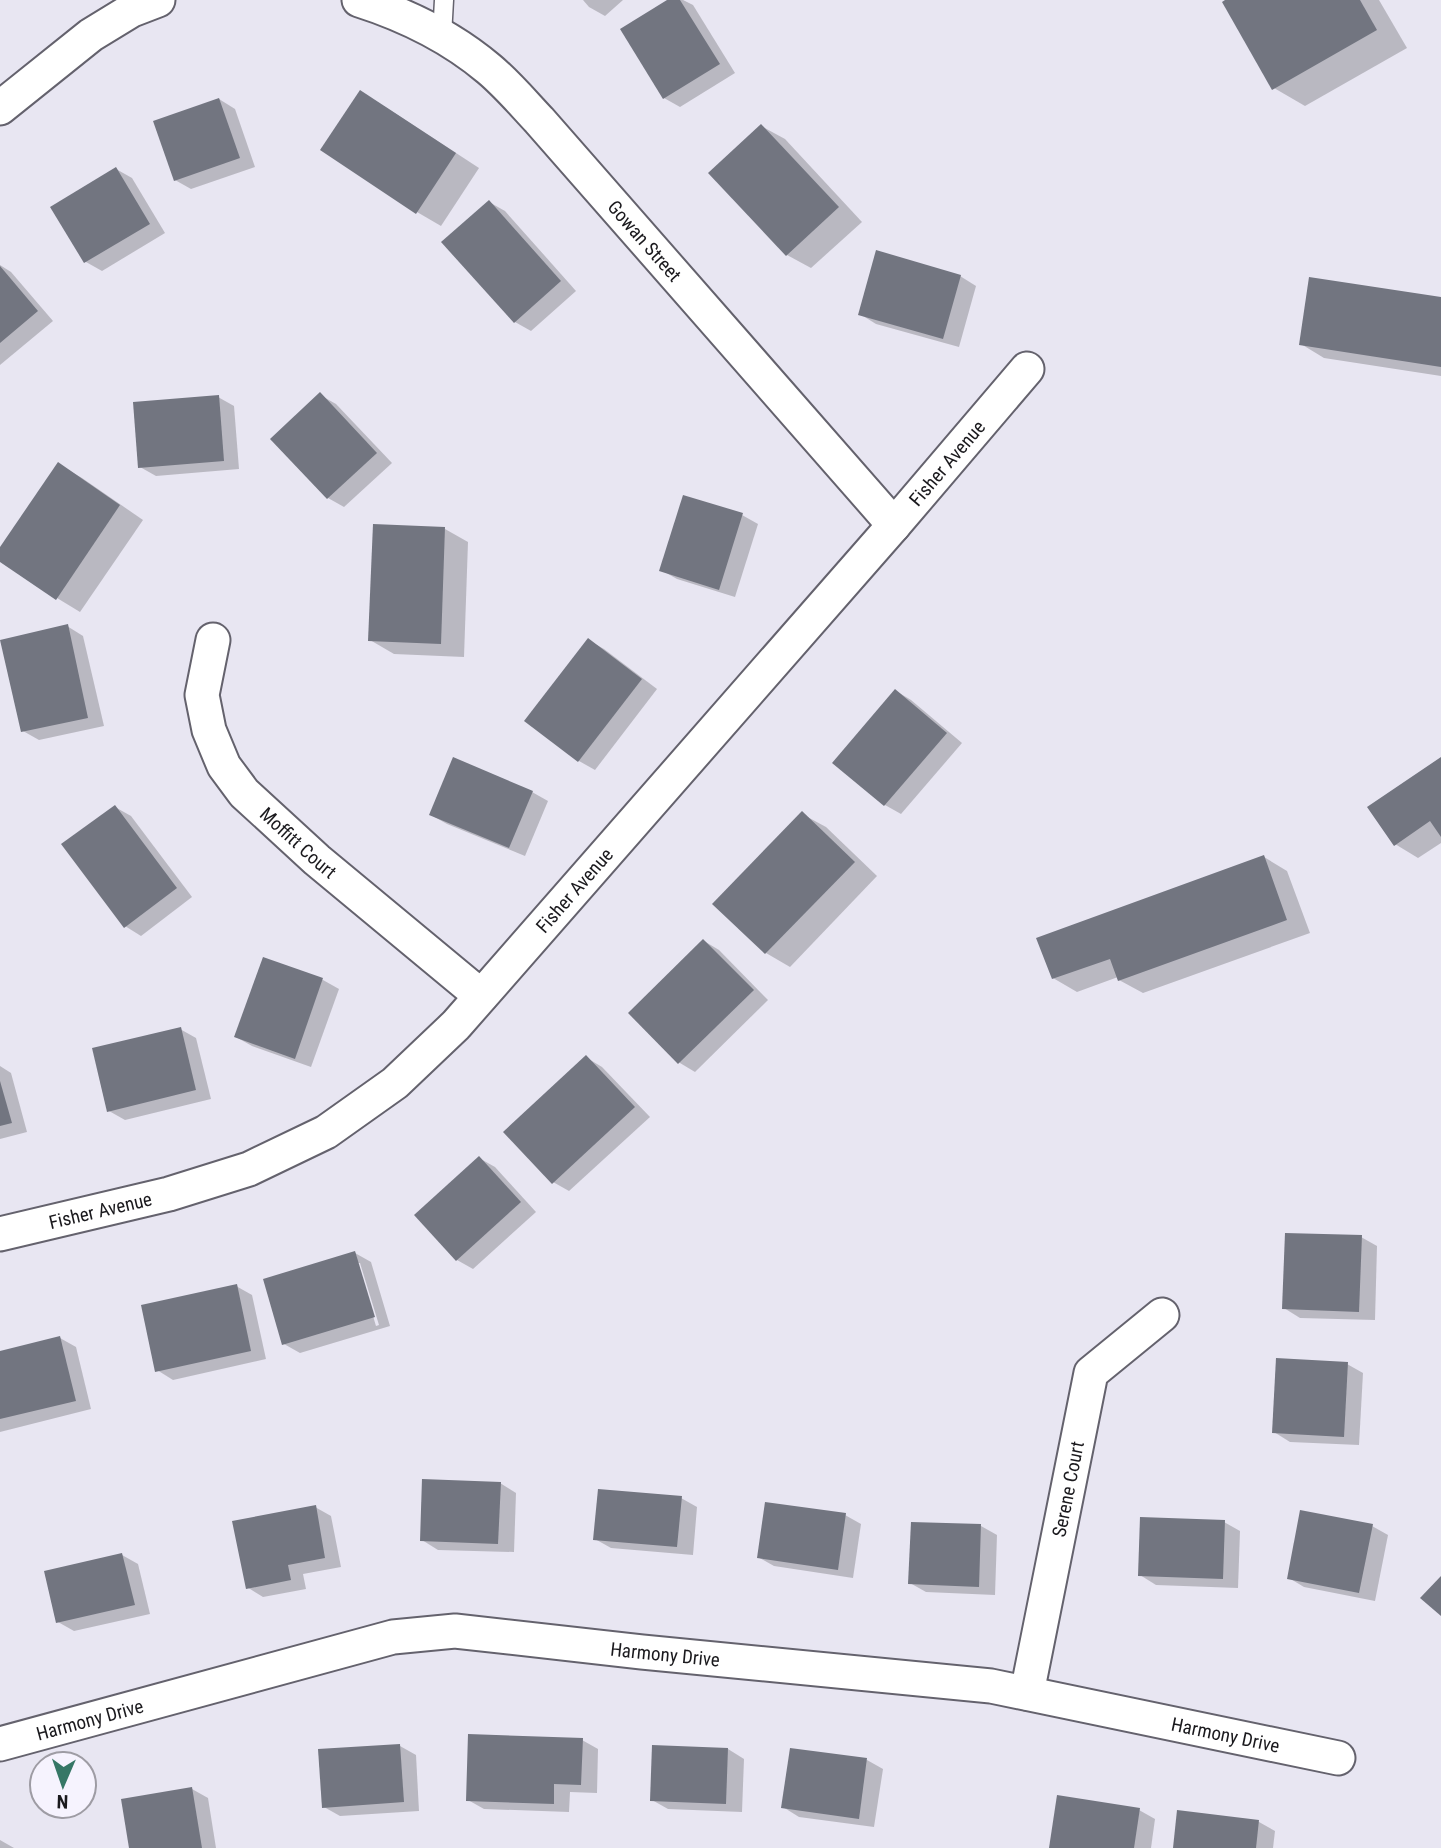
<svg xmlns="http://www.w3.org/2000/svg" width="1441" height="1848" font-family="'Roboto Condensed',sans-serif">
	<rect width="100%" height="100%" fill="#e8e6f2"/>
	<g fill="#0003" fill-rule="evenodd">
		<polygon points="583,0 623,0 605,16 589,7"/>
		<polygon points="670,0 683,0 693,5 735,73 680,107 664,98"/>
		<polygon points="1228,0 1379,0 1407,48 1305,106 1274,88"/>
		<polygon points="219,99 235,109 255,167 191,189 175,180"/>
		<polygon points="384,106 479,168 441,226 417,212 323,150"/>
		<polygon points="761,126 785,139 862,222 811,268 787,255"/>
		<polygon points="116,169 132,178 165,233 102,271 86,262 53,208"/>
		<polygon points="489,202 505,211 576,291 531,331 515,322"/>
		<polygon points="0,265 11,272 53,321 0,365"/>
		<polygon points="960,276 976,286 959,347 876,324 860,314"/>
		<polygon points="1441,299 1441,376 1324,358 1301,344"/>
		<polygon points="320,395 336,404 392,463 344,507 328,498"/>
		<polygon points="218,397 234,406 239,469 156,476 140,467"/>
		<polygon points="58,464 82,478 143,520 80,612 57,598 0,560 0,550"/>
		<polygon points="742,515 758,524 735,597 677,579 661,570"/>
		<polygon points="445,529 468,542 464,657 394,654 370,640"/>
		<polygon points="67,626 83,636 104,726 39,740 23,731"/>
		<polygon points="588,640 604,649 657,689 595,770 579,761 527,721"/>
		<polygon points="896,691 911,700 962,743 901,814 885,805 835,763"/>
		<polygon points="1441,759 1441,843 1418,858 1395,844"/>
		<polygon points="532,792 548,801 525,856 447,824 431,815"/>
		<polygon points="115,807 131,816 192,897 141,936 125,926"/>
		<polygon points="802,814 826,827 877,876 790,967 766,953"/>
		<polygon points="1264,857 1287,871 1310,933 1143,993 1119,980 1118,977 1077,992 1053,978"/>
		<polygon points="704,941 719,950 768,1000 695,1072 680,1063 631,1013"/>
		<polygon points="264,959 323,980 339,989 311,1067 252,1046 236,1037"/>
		<polygon points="180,1029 196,1038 211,1099 125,1120 109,1111"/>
		<polygon points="587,1058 602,1067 650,1117 569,1191 553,1182"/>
		<polygon points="0,1066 11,1073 27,1132 0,1139"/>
		<polygon points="479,1158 495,1167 536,1212 473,1269 457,1260 416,1215"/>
		<polygon points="1361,1237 1377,1246 1375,1320 1300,1318 1284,1308"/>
		<path d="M355 1253 371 1262 390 1326 300 1353 284 1344ZM357 1263H360L379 1325 376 1326Z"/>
		<polygon points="236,1286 252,1295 266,1359 173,1380 157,1370"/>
		<polygon points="60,1338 76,1347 91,1409 0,1432 0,1353"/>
		<polygon points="1347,1364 1363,1373 1359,1445 1290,1442 1274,1432"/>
		<polygon points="500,1483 516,1493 514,1552 438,1550 422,1540"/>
		<polygon points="681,1498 697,1507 693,1555 611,1548 595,1539"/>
		<polygon points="315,1507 331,1516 341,1567 303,1574 306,1589 263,1597 247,1587"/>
		<polygon points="845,1515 861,1524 853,1578 774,1566 758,1557"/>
		<polygon points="1224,1522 1240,1531 1238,1588 1156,1585 1140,1575"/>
		<polygon points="981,1526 997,1535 995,1595 926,1592 910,1583"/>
		<polygon points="1372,1526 1388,1535 1375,1601 1304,1587 1289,1578"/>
		<polygon points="122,1555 138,1564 150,1614 74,1631 58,1622"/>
		<polygon points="582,1740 598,1749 597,1793 570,1792 569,1812 484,1809 468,1800"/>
		<polygon points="400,1746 416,1755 419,1811 340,1816 324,1807"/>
		<polygon points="728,1749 744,1759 742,1812 668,1809 652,1800"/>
		<polygon points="867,1760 883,1769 874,1827 799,1817 783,1807"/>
		<polygon points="192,1789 208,1798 216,1848 131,1848"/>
		<polygon points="1139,1810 1155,1819 1151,1848 1051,1848"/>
		<polygon points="1179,1812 1259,1822 1275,1831 1273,1848 1174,1848"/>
		<polygon points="0,1840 14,1848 0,1848"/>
	</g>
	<g fill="#727580">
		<polygon points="667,0 680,0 720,64 663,99 620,29"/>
		<polygon points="1225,0 1360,0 1377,30 1272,90 1222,2"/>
		<polygon points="360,90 456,153 416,214 320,150"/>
		<polygon points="219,98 240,158 174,181 153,121"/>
		<polygon points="761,124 839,207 786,256 708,173"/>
		<polygon points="116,167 150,224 84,263 50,207"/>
		<polygon points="489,200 561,281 514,323 441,242"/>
		<polygon points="876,250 961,275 943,339 858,315"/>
		<polygon points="0,266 38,311 0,343"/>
		<polygon points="1309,277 1441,297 1441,367 1299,345"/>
		<polygon points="320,392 377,453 327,499 270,439"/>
		<polygon points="219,395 224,461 138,468 133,402"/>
		<polygon points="58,462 120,505 56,600 0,562 0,547"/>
		<polygon points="683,495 743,513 719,590 659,571"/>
		<polygon points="373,524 445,527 441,644 368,641"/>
		<polygon points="68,624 88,718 21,732 0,640"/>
		<polygon points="588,638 642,679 578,762 524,721"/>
		<polygon points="895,689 947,733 884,806 832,763"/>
		<polygon points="453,757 533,791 509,848 429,815"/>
		<polygon points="1441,757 1441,837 1430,821 1394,846 1367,807"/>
		<polygon points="115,805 177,888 124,928 61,844"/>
		<polygon points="802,811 855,862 765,954 712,904"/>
		<polygon points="1264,855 1287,920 1118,981 1110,959 1052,979 1036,938"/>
		<polygon points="703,939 754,990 678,1064 628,1013"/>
		<polygon points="263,957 323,978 295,1059 234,1037"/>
		<polygon points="181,1027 196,1090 107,1112 92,1048"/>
		<polygon points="586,1055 635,1107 552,1184 503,1132"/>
		<polygon points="0,1081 12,1123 0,1126"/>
		<polygon points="479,1156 521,1202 456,1261 414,1215"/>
		<polygon points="1285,1233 1362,1235 1359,1312 1282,1309"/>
		<polygon points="355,1251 375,1317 282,1345 263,1279"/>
		<polygon points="237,1284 251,1351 155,1372 141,1305"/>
		<polygon points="60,1336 76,1401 0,1419 0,1351"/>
		<polygon points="1276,1358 1348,1362 1344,1437 1272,1433"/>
		<polygon points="422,1479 501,1482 498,1544 420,1541"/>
		<polygon points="598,1489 682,1496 677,1547 593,1540"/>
		<polygon points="765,1502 846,1513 838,1570 757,1558"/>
		<polygon points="316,1505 325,1558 288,1565 291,1580 246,1589 232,1521"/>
		<polygon points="1300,1510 1373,1524 1359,1593 1287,1579"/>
		<polygon points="1140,1517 1225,1520 1223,1579 1138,1576"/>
		<polygon points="911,1522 981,1524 979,1587 908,1584"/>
		<polygon points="122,1553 135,1605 56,1623 44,1571"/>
		<polygon points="1441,1576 1441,1616 1420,1598"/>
		<polygon points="468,1734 583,1738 581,1785 554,1784 554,1804 466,1801"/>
		<polygon points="400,1744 404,1802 322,1808 318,1749"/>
		<polygon points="652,1745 728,1748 726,1804 650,1801"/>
		<polygon points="790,1748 867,1758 859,1819 781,1808"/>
		<polygon points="192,1787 202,1848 129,1848 121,1799"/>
		<polygon points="1057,1795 1140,1808 1134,1848 1049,1848"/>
		<polygon points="1177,1810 1259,1820 1256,1848 1173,1848"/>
	</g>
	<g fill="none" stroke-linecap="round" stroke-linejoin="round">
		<defs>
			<polyline id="service" points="442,36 444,0"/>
			<g id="minor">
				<path id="s1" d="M359 0C406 15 451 37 489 69 507 84 523 103 539 120L894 525"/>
				<polyline points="0,108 91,35 132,10 158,0"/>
				<path id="s2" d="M213 640 202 695 209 730 224 766 244 793 317 860 481 996"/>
				<path id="s3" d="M0 1234 169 1194 249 1169 326 1132 395 1083 456 1025 894 525 1027 369"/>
				<path id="s4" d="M1027 1693 1091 1373 1162 1315"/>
				<path id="s5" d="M0 1744 393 1637 455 1631 642 1652 991 1686 1338 1758"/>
			</g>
		</defs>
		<use href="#service" stroke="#64626d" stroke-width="21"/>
		<use href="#minor" stroke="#64626d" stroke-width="37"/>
		<use href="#service" stroke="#fff" stroke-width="18"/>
		<use href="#minor" stroke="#fff" stroke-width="33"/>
	</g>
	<g text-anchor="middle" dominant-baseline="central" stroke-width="5" stroke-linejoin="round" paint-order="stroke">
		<g font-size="19" fill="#1a191d" stroke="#f6f3fe">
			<text stroke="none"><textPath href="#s1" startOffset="380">Gowan Street</textPath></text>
			<text stroke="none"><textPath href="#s3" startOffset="1258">Fisher Avenue</textPath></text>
			<text stroke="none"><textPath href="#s2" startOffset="238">Moffitt Court</textPath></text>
			<text stroke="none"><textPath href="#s3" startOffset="691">Fisher Avenue</textPath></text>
			<text stroke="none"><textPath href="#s3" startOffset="103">Fisher Avenue</textPath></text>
			<text stroke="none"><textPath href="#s4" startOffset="208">Serene Court</textPath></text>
			<text stroke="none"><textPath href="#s5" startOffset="681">Harmony Drive</textPath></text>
			<text stroke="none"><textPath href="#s5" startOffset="93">Harmony Drive</textPath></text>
			<text stroke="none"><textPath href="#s5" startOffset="1248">Harmony Drive</textPath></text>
		</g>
	</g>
	<g transform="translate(63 1785) rotate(182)"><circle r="33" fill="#f6f3fe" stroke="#9e9ca4" stroke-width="2"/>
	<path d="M0-5L12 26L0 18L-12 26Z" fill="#367766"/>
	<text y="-10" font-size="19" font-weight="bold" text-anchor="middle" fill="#1a191d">N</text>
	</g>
</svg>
